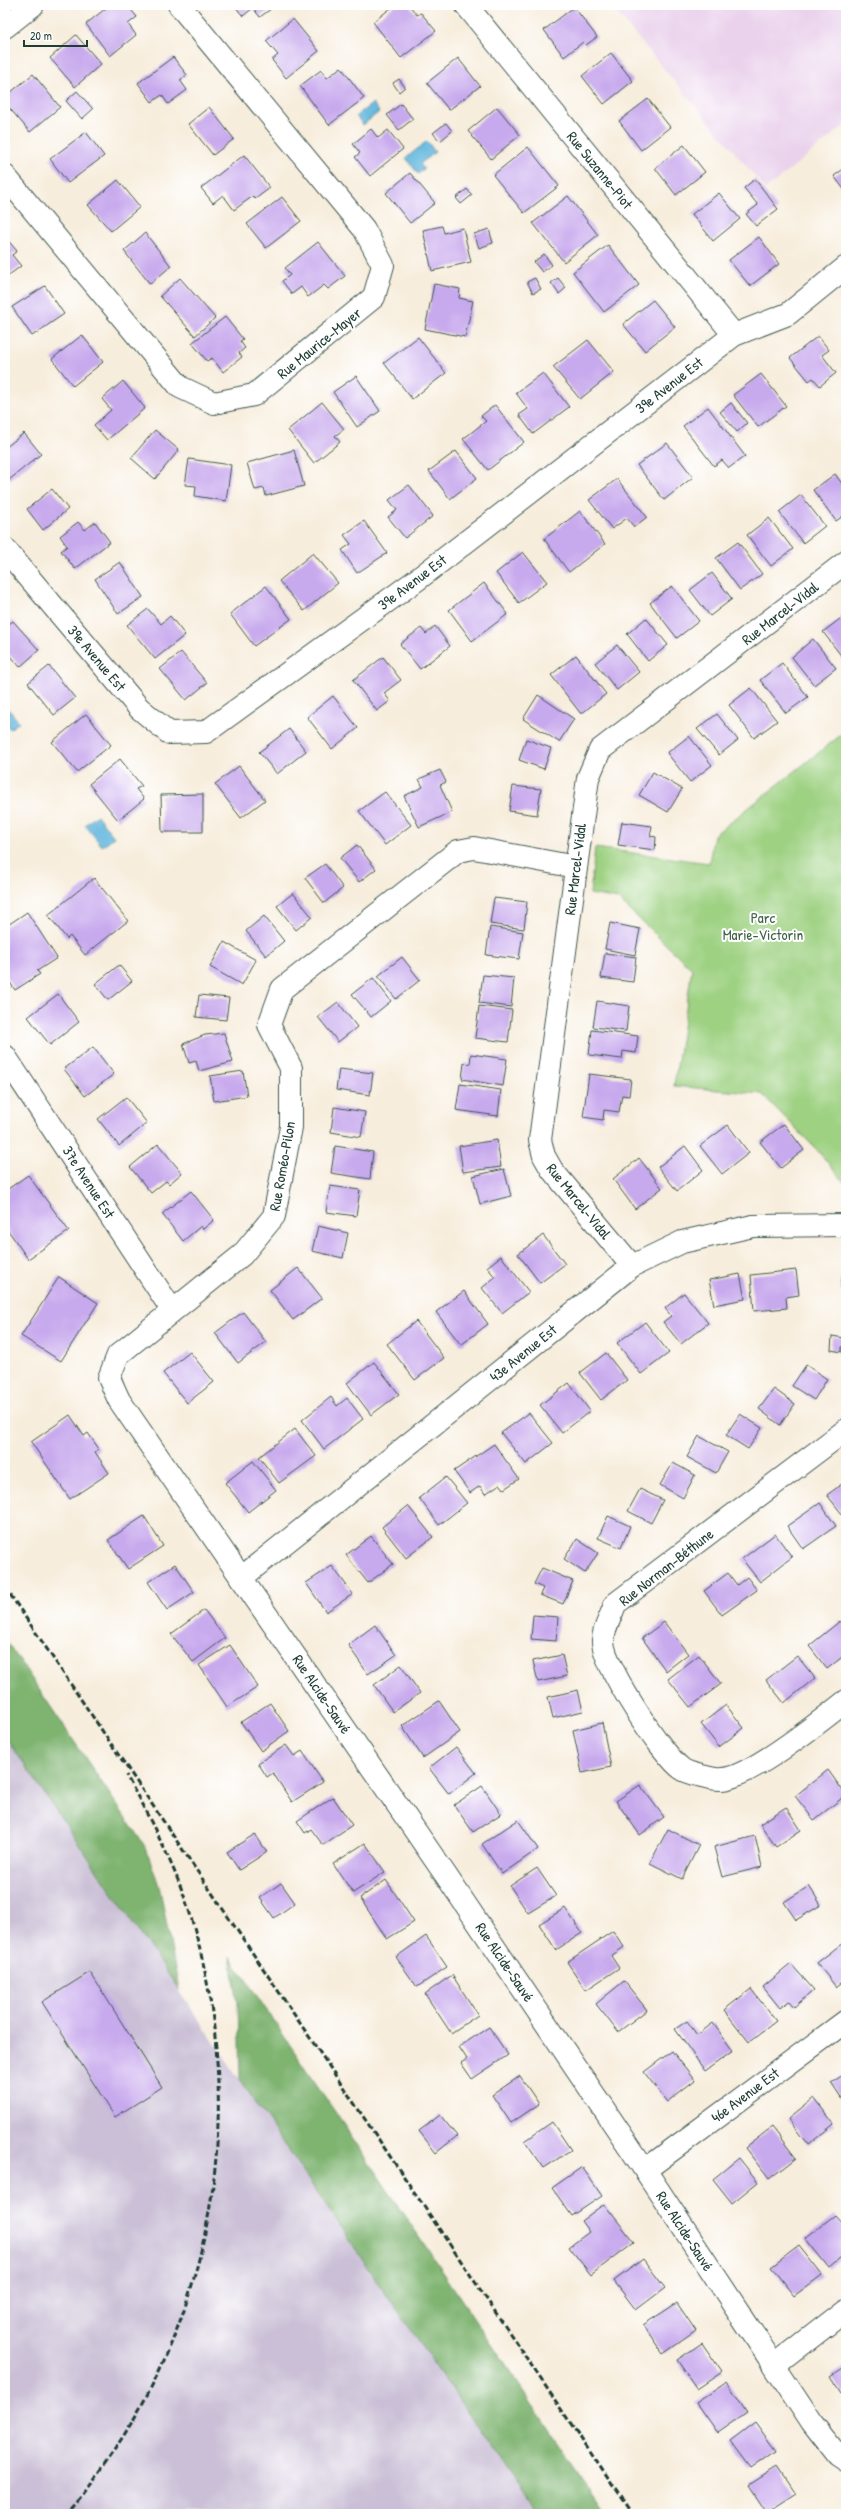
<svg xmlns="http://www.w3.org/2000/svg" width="851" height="2519" font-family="'Patrick Hand',sans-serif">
	<rect width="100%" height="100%" fill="#fff"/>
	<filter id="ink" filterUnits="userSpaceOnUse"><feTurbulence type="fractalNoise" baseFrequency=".025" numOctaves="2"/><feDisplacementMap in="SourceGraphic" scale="8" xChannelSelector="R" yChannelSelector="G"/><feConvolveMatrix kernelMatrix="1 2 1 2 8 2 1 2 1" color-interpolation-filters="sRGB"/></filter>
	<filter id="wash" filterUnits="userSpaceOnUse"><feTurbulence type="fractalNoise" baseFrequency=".012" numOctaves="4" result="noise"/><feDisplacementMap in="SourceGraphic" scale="16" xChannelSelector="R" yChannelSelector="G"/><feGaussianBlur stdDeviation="0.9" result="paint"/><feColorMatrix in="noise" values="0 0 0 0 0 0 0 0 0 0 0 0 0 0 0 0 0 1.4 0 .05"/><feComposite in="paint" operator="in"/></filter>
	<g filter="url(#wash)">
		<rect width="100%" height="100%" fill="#f7eddc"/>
		<polygon fill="#ead1ec" points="610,5 846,5 846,124 766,189"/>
		<polygon fill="#cabfd6" points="5,1736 240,2080 537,2514 5,2514"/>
		<polygon fill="#9ed182" stroke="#5e875b" points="846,731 846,1184 817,1150 762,1094 674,1086 692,969 618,899 590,894 595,848 709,863 714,835"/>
		<g fill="#7eb370" stroke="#4e7852">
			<polygon points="5,1639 146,1848 160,1889 179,1990 5,1736"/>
			<polygon points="230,1956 606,2514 537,2514 240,2080 238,2003"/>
		</g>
		<g fill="#60b6dd" stroke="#407a88">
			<polygon points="373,103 379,112 363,125 356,116"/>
			<polygon points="427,141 435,152 420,164 424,169 418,174 406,158"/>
			<polygon points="5,705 19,722 10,729 5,723"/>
			<polygon points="97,815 114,837 102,846 85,825"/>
		</g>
		<g id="blocks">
			<g fill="#c7a9ed">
				<polygon points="110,5 127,5 137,17 128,24 136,35 110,56 86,24"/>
				<polygon points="234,5 276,5 260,17 253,8 243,16"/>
				<polygon points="395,5 409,5 417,15 421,13 436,31 401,58 373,22"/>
				<polygon points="574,7 597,37 586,45 583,42 564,57 544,30"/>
				<polygon points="293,19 319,51 286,78 272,60 278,55 266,41"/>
				<polygon points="76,35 101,64 75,87 50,58"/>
				<polygon points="611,53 633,81 604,104 582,76"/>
				<polygon points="173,57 187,75 180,80 187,90 168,104 162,95 152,102 138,83"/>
				<polygon points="458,58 480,86 449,110 427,83"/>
				<polygon points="341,67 364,98 329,125 300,86 321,70 327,78"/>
				<polygon points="33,74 60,107 30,132 5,103 5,97"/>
				<polygon points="399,79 405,87 399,92 393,83"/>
				<polygon points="77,91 93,109 82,119 66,101"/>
				<polygon points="648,99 670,127 641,150 619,121"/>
				<polygon points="401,104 413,119 399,130 387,115"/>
				<polygon points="209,107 234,139 213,155 188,124"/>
				<polygon points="497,107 520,135 491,159 468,131"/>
				<polygon points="446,123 452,131 440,141 433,133"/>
				<polygon points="371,129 378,138 388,130 403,149 370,176 355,157 360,153 353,144"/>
				<polygon points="86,132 104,156 68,183 50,159"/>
				<polygon points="684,145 705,172 676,195 655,168"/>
				<polygon points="528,147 559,186 524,213 493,175"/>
				<polygon points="244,155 270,188 255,199 253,196 234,210 223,195 213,203 201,188"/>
				<polygon points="846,167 846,192 834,176"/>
				<polygon points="410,173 435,203 410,223 386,193"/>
				<polygon points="755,179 778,209 756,226 746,214 758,205 744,188"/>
				<polygon points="118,180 140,207 111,231 88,205"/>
				<polygon points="467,189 472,195 461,204 456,198"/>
				<polygon points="719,193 740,219 713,241 692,214"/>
				<polygon points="568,196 598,235 564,262 533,223"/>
				<polygon points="282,197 301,221 266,248 247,224"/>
				<polygon points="442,226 444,233 463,228 471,262 432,271 423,230"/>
				<polygon points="489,229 493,243 479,248 474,234"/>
				<polygon points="145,233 171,266 150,284 124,251"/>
				<polygon points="5,237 17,251 12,255 21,266 5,278"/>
				<polygon points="759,237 779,264 750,286 729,260"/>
				<polygon points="318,242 345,276 328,289 324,285 308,297 301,287 292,294 282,281 290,275 285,268"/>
				<polygon points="608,245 639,285 604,312 573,272"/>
				<polygon points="544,254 552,265 542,272 534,262"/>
				<polygon points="180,278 215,318 195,336 160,296"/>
				<polygon points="535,278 541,289 533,293 527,282"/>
				<polygon points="558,278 566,288 559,294 551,283"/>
				<polygon points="434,284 460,289 459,298 473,301 465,337 425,329"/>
				<polygon points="45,286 64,314 32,336 12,307"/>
				<polygon points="653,300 675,327 645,351 623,324"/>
				<polygon points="225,317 243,339 240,341 245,348 239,353 242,357 223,372 212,358 207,361 192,343"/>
				<polygon points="82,335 103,362 73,386 52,359"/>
				<polygon points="818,336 829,350 822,355 836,373 820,386 813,378 809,381 790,358"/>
				<polygon points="418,337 446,373 412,399 384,363"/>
				<polygon points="588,340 614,372 580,399 553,367"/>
				<polygon points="543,373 569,407 533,434 519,415 528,409 516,393"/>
				<polygon points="761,374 786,406 758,427 733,395"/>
				<polygon points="356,376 380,411 357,427 333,392"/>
				<polygon points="123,381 145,408 107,440 94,425 111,410 102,399"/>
				<polygon points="322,402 344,429 335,436 340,442 314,463 288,430"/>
				<polygon points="731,403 747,423 737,432 720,412"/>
				<polygon points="495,405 524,442 488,470 463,439 486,421 481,416"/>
				<polygon points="708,407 745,456 729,468 722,460 714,466 683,426"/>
				<polygon points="155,430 179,450 155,479 131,458"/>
				<polygon points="24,433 41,454 9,480 5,475 5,448"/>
				<polygon points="667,443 693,477 664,500 637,465"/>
				<polygon points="294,450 304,486 266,496 264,488 255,490 247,463"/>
				<polygon points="456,451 477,478 450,499 429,471"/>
				<polygon points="189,459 231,465 226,501 195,496 196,486 185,485"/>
				<polygon points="835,474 846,489 846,514 836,521 813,490"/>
				<polygon points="617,479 647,517 634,527 627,518 612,529 589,500"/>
				<polygon points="409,485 433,516 405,538 388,517 397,510 389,500"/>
				<polygon points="52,489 68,509 43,530 27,509"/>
				<polygon points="801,495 825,526 803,543 779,512"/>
				<polygon points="580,511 605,544 569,572 544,539"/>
				<polygon points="769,518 793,549 771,566 747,535"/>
				<polygon points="364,521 387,553 357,573 342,550 351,544 344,535"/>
				<polygon points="78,522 85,530 95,522 110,542 75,569 61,551 67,546 60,536"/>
				<polygon points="738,542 762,574 740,590 716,558"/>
				<polygon points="523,552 547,582 519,603 496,573"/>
				<polygon points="313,553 338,583 304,611 279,581"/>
				<polygon points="120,562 143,597 118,614 95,579"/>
				<polygon points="712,573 732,599 710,616 690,590"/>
				<polygon points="484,583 508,614 472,641 449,610"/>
				<polygon points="266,586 291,619 254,646 230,614"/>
				<polygon points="672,586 699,621 677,638 650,603"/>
				<polygon points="148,609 161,624 170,616 185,635 155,659 127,625"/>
				<polygon points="845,615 846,656 843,658 823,632"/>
				<polygon points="646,618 668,645 648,661 627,634"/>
				<polygon points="13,621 39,650 20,667 10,655 5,660 5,627"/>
				<polygon points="435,626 450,646 420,669 400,644 421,628 426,634"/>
				<polygon points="813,639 836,668 814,685 792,657"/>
				<polygon points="617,645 639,672 617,690 595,663"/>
				<polygon points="181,652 207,683 186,700 160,669"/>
				<polygon points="576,655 606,694 581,714 551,675"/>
				<polygon points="383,657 401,680 384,693 390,701 377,711 353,680"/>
				<polygon points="782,663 808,697 786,713 760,680"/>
				<polygon points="49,666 75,698 54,715 28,683"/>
				<polygon points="751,688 777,721 754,738 729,705"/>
				<polygon points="538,695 574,719 559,742 523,719"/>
				<polygon points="333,696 358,728 332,749 307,717"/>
				<polygon points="86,714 111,745 77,772 52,742"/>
				<polygon points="717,714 738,740 719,755 697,729"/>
				<polygon points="289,729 306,751 277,774 259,752"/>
				<polygon points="689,736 712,765 690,782 667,753"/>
				<polygon points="526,739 551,748 544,769 519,760"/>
				<polygon points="120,759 142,786 136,789 144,799 118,820 89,784"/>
				<polygon points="239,766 265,800 241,818 215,784"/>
				<polygon points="440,770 446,782 440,785 452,812 419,827 404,796 423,787 419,779"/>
				<polygon points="653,772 682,789 668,812 639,795"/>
				<polygon points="513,786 541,789 537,815 509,811"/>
				<polygon points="385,792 411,825 385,845 359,811"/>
				<polygon points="203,794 203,832 162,832 161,795"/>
				<polygon points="622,822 652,826 650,836 656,837 655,850 618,845"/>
				<polygon points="357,845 376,869 359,882 340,858"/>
				<polygon points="325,864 343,888 324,903 305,878"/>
				<polygon points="94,878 128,921 85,955 70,936 67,939 48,915"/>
				<polygon points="293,893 312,917 296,930 277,906"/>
				<polygon points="494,898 527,902 524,929 490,924"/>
				<polygon points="27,912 57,958 37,971 40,974 15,990 5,975 5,927"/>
				<polygon points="264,916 284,941 266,956 246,931"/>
				<polygon points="610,923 640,929 635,955 605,949"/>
				<polygon points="490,927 523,932 519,959 486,955"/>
				<polygon points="224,942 256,960 242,985 210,967"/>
				<polygon points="605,953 636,957 633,982 601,978"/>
				<polygon points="402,957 420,980 396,999 378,976"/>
				<polygon points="119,965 132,981 108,1000 95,984"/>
				<polygon points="483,975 514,978 511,1007 479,1003"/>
				<polygon points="373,978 391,1001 371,1017 352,994"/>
				<polygon points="58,994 79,1022 50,1045 28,1017"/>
				<polygon points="199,995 229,998 226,1020 196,1017"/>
				<polygon points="597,1001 629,1006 626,1031 593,1027"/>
				<polygon points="338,1002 357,1027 338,1042 318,1017"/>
				<polygon points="479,1006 512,1010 508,1042 475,1038"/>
				<polygon points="592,1030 638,1036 636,1053 623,1051 622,1059 589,1055"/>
				<polygon points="224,1033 233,1062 199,1071 196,1061 189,1063 183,1044 205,1035"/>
				<polygon points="93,1047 114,1074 85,1096 64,1069"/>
				<polygon points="471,1054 507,1059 503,1086 462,1079 464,1063 470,1064"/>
				<polygon points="339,1069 373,1073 370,1095 336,1090"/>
				<polygon points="243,1071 247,1096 214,1101 210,1076"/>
				<polygon points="589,1074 631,1079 629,1096 622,1095 619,1112 604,1110 603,1120 583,1117"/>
				<polygon points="460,1084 501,1090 498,1116 456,1110"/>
				<polygon points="126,1097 147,1123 119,1146 98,1119"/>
				<polygon points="334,1107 365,1112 361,1137 331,1132"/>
				<polygon points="784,1124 804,1150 781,1168 760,1142"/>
				<polygon points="728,1125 749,1153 722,1174 700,1146"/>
				<polygon points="497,1140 501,1167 463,1172 459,1146"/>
				<polygon points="158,1144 182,1173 169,1184 166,1181 151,1193 130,1167"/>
				<polygon points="335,1146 373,1152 370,1179 331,1173"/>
				<polygon points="685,1146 703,1170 677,1191 658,1167"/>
				<polygon points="639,1158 662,1188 635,1209 613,1179"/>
				<polygon points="504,1169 511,1196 480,1204 473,1176"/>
				<polygon points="28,1175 69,1231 28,1259 5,1226 5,1191"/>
				<polygon points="330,1186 360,1190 356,1216 326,1212"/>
				<polygon points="191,1191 214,1220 203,1229 201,1226 183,1241 162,1214"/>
				<polygon points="318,1226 348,1233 343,1258 312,1251"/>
				<polygon points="543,1235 565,1264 540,1283 518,1254"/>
				<polygon points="501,1256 529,1292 502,1313 482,1288 495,1277 487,1267"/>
				<polygon points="298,1268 322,1298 293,1320 270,1290"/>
				<polygon points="796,1270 799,1295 786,1297 787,1308 754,1311 751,1275"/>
				<polygon points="843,1271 846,1271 846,1289 841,1288"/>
				<polygon points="740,1274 745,1299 714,1305 709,1280"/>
				<polygon points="59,1277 98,1303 61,1361 21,1336"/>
				<polygon points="464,1291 488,1324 461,1345 436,1312"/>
				<polygon points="684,1293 708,1323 681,1344 663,1322 671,1316 665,1308"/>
				<polygon points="243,1312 266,1342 238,1363 215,1333"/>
				<polygon points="416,1321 444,1358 415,1380 387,1344"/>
				<polygon points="645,1322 669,1353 641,1374 617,1343"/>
				<polygon points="845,1331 846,1347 842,1347 842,1352 831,1350 832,1336 844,1338"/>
				<polygon points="190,1352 214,1382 187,1403 163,1373"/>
				<polygon points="606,1353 627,1380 601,1400 580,1373"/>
				<polygon points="374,1362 399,1394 371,1415 347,1383"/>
				<polygon points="806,1365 827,1379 814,1400 792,1386"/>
				<polygon points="569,1383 590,1411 562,1433 540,1405"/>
				<polygon points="774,1389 795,1404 780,1425 759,1409"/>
				<polygon points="331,1397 337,1406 347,1398 363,1419 324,1449 302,1420"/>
				<polygon points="529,1413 553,1443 526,1464 501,1433"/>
				<polygon points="740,1414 762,1428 748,1449 726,1435"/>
				<polygon points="70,1415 84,1436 88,1433 99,1449 95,1452 109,1473 70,1499 31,1442"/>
				<polygon points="295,1429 316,1456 279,1483 259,1457"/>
				<polygon points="699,1436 728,1452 716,1473 687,1457"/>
				<polygon points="494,1444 519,1479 504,1489 500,1484 485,1494 480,1486 470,1493 454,1471"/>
				<polygon points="253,1461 276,1490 248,1512 225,1483"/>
				<polygon points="673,1463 695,1475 683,1498 660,1485"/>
				<polygon points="446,1477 467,1503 439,1525 419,1498"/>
				<polygon points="846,1481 846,1519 827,1495"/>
				<polygon points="640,1489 663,1500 651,1523 628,1511"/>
				<polygon points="820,1503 836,1526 803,1549 787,1526"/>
				<polygon points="408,1506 433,1537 406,1558 382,1527"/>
				<polygon points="144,1516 163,1546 128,1569 108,1540"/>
				<polygon points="608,1516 630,1526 621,1548 598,1538"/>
				<polygon points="775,1534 792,1557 760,1582 742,1559"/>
				<polygon points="371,1536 393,1564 368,1583 346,1555"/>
				<polygon points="577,1539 598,1553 585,1573 564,1559"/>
				<polygon points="175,1564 194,1592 167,1610 148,1582"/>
				<polygon points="332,1566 353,1594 326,1612 306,1583"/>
				<polygon points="542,1568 573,1581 563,1604 540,1595 543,1588 534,1584"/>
				<polygon points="728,1573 737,1585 747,1577 757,1590 722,1615 704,1591"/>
				<polygon points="204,1610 225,1638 193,1662 171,1634"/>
				<polygon points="533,1615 558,1617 556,1641 531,1639"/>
				<polygon points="840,1621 846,1628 846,1654 827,1669 809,1646"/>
				<polygon points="664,1622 688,1654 666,1671 642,1638"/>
				<polygon points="375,1625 396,1655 368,1674 348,1645"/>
				<polygon points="230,1645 258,1687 227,1707 199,1665"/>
				<polygon points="562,1655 567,1676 538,1682 533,1661"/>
				<polygon points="699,1655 721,1684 690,1707 668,1679"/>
				<polygon points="797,1656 815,1678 784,1703 766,1680"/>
				<polygon points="401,1665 420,1693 393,1712 374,1685"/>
				<polygon points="578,1690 583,1711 553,1718 548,1697"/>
				<polygon points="439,1701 460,1732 423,1758 402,1726"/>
				<polygon points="270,1703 289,1731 261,1751 241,1722"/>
				<polygon points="726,1705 744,1728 719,1747 701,1724"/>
				<polygon points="602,1723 611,1767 582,1773 573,1730"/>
				<polygon points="286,1745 294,1756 302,1751 323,1782 292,1802 273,1773 267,1777 258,1763"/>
				<polygon points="456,1747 476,1773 449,1794 429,1768"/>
				<polygon points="828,1770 846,1795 814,1820 795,1796"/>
				<polygon points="640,1785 664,1817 640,1835 616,1801"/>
				<polygon points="482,1786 501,1814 473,1832 454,1805"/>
				<polygon points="333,1797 352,1825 323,1845 311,1829 305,1833 297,1821"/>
				<polygon points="786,1807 801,1830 776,1847 760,1824"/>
				<polygon points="518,1820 538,1849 502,1874 482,1844"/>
				<polygon points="668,1829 699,1845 682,1879 650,1863"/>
				<polygon points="255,1834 267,1852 239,1870 227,1852"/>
				<polygon points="755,1836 762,1867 722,1877 714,1847"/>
				<polygon points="365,1843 385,1872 353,1893 333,1864"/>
				<polygon points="537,1868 556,1896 528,1913 510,1886"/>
				<polygon points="386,1880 414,1922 387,1939 360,1898"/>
				<polygon points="281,1883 295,1903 274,1918 260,1898"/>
				<polygon points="809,1886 821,1905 796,1920 784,1902"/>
				<polygon points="565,1908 582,1933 556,1950 539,1924"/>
				<polygon points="613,1931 624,1947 611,1956 619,1968 586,1990 567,1962"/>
				<polygon points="426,1936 447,1967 417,1987 396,1957"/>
				<polygon points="845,1941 846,1979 836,1987 817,1963"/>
				<polygon points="791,1964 814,1990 794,2007 789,2001 780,2008 763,1987"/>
				<polygon points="90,1972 162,2087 115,2117 42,2002"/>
				<polygon points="452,1975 478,2015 451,2033 425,1994"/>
				<polygon points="624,1981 647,2010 618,2032 596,2004"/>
				<polygon points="751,1989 776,2021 749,2042 724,2010"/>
				<polygon points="687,2021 697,2035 713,2023 733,2051 705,2071 675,2029"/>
				<polygon points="489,2027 508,2055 472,2079 461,2063 467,2059 459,2047"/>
				<polygon points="672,2051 695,2080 667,2102 644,2072"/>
				<polygon points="846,2073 846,2106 831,2083"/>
				<polygon points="520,2076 539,2104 511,2123 492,2095"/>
				<polygon points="814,2098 834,2124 808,2145 788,2119"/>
				<polygon points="440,2115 457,2136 436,2153 419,2131"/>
				<polygon points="552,2122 571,2150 544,2168 525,2141"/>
				<polygon points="772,2127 796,2158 769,2179 745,2148"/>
				<polygon points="739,2158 758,2182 732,2203 713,2179"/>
				<polygon points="582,2167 602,2196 572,2216 552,2188"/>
				<polygon points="604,2204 634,2242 591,2275 569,2247 589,2232 581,2221"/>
				<polygon points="835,2215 844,2225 846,2224 846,2254 829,2268 805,2238"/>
				<polygon points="799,2246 822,2275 794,2296 771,2267"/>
				<polygon points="643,2259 665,2288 636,2310 614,2281"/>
				<polygon points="677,2303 696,2331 663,2354 643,2325"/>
				<polygon points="702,2343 722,2372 697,2389 677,2360"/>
				<polygon points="846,2366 846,2391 842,2393 831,2376"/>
				<polygon points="727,2382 747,2412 717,2433 696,2403"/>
				<polygon points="755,2422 776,2451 751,2469 730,2441"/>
				<polygon points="777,2467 795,2494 767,2512 749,2485"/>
			</g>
		</g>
	</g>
	<g filter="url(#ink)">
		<use href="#blocks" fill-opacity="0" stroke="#3f574d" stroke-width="1"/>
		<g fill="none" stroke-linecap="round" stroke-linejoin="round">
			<defs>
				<g id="minor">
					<polyline points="466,5 734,335"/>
					<polyline points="5,27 33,5"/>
					<polyline points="5,176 180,387 214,403 254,395 374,297 383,265 364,229 179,5"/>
					<polyline points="5,549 139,708 169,733 206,732 418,579 734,335 788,314 846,267"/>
					<polyline points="576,867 474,848 458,851 282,989 269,1025 291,1068 291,1127 274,1216 242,1255 118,1355 109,1378 119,1400 447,1877 645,2170 812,2423 837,2455 846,2461"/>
					<polyline points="5,1056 172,1310"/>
					<polyline points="632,1266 552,1170 544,1156 540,1140 588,778 600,750 846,562"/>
					<path d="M846 1430 615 1604C612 1615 602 1631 603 1642 604 1666 662 1755 682 1769 687 1773 715 1780 721 1779 748 1779 822 1720 846 1701"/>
					<polyline points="241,1578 632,1266 682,1242 753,1226 846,1225"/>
					<polyline points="645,2170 846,2021"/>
					<polyline points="774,2366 846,2310"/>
				</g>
			</defs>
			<use href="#minor" stroke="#3f574d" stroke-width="24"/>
			<use href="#minor" stroke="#fff" stroke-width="22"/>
			<g stroke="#1f3d34" stroke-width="3" stroke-dasharray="6 3" stroke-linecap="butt">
				<polyline points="5,1587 632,2514"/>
				<path d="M64 2514C209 2354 253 2122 191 1917 176 1867 151 1821 126 1775"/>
			</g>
		</g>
	</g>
	<g text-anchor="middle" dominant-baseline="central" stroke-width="4" stroke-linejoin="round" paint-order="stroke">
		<g font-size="15" fill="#1f3d34" stroke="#fff">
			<text transform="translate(600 170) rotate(51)">Rue Suzanne-Piot</text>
			<text transform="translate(319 343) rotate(-39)">Rue Maurice-Mayer</text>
			<text transform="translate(669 385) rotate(-38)">39e Avenue Est</text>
			<text transform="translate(412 582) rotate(-37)">39e Avenue Est</text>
			<text transform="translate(780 613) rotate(-38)">Rue Marcel-Vidal</text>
			<text transform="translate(97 658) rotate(50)">39e Avenue Est</text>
			<text transform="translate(575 869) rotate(-83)">Rue Marcel-Vidal</text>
			<text transform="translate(282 1166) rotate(-80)">Rue Roméo-Pilon</text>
			<text transform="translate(89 1182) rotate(57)">37e Avenue Est</text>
			<text transform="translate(579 1201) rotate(51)">Rue Marcel-Vidal</text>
			<text transform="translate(523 1353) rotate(-39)">43e Avenue Est</text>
			<text transform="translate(666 1567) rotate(-38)">Rue Norman-Béthune</text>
			<text transform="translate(322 1694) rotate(56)">Rue Alcide-Sauvé</text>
			<text transform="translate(505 1962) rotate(56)">Rue Alcide-Sauvé</text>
			<text transform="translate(745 2095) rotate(-37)">46e Avenue Est</text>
			<text transform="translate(685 2231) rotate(57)">Rue Alcide-Sauvé</text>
		</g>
		<g font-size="15" fill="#3f6248" stroke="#fff">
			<text x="763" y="917">Parc<tspan x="763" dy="17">Marie-Victorin</tspan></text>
		</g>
	</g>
	<rect width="851" height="2519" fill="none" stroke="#fff" stroke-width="20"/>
	<path d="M24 40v6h63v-6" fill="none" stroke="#1f3d34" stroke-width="2"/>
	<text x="30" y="40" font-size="12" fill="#1f3d34" stroke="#ffffff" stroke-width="3" paint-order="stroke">20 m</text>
</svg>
